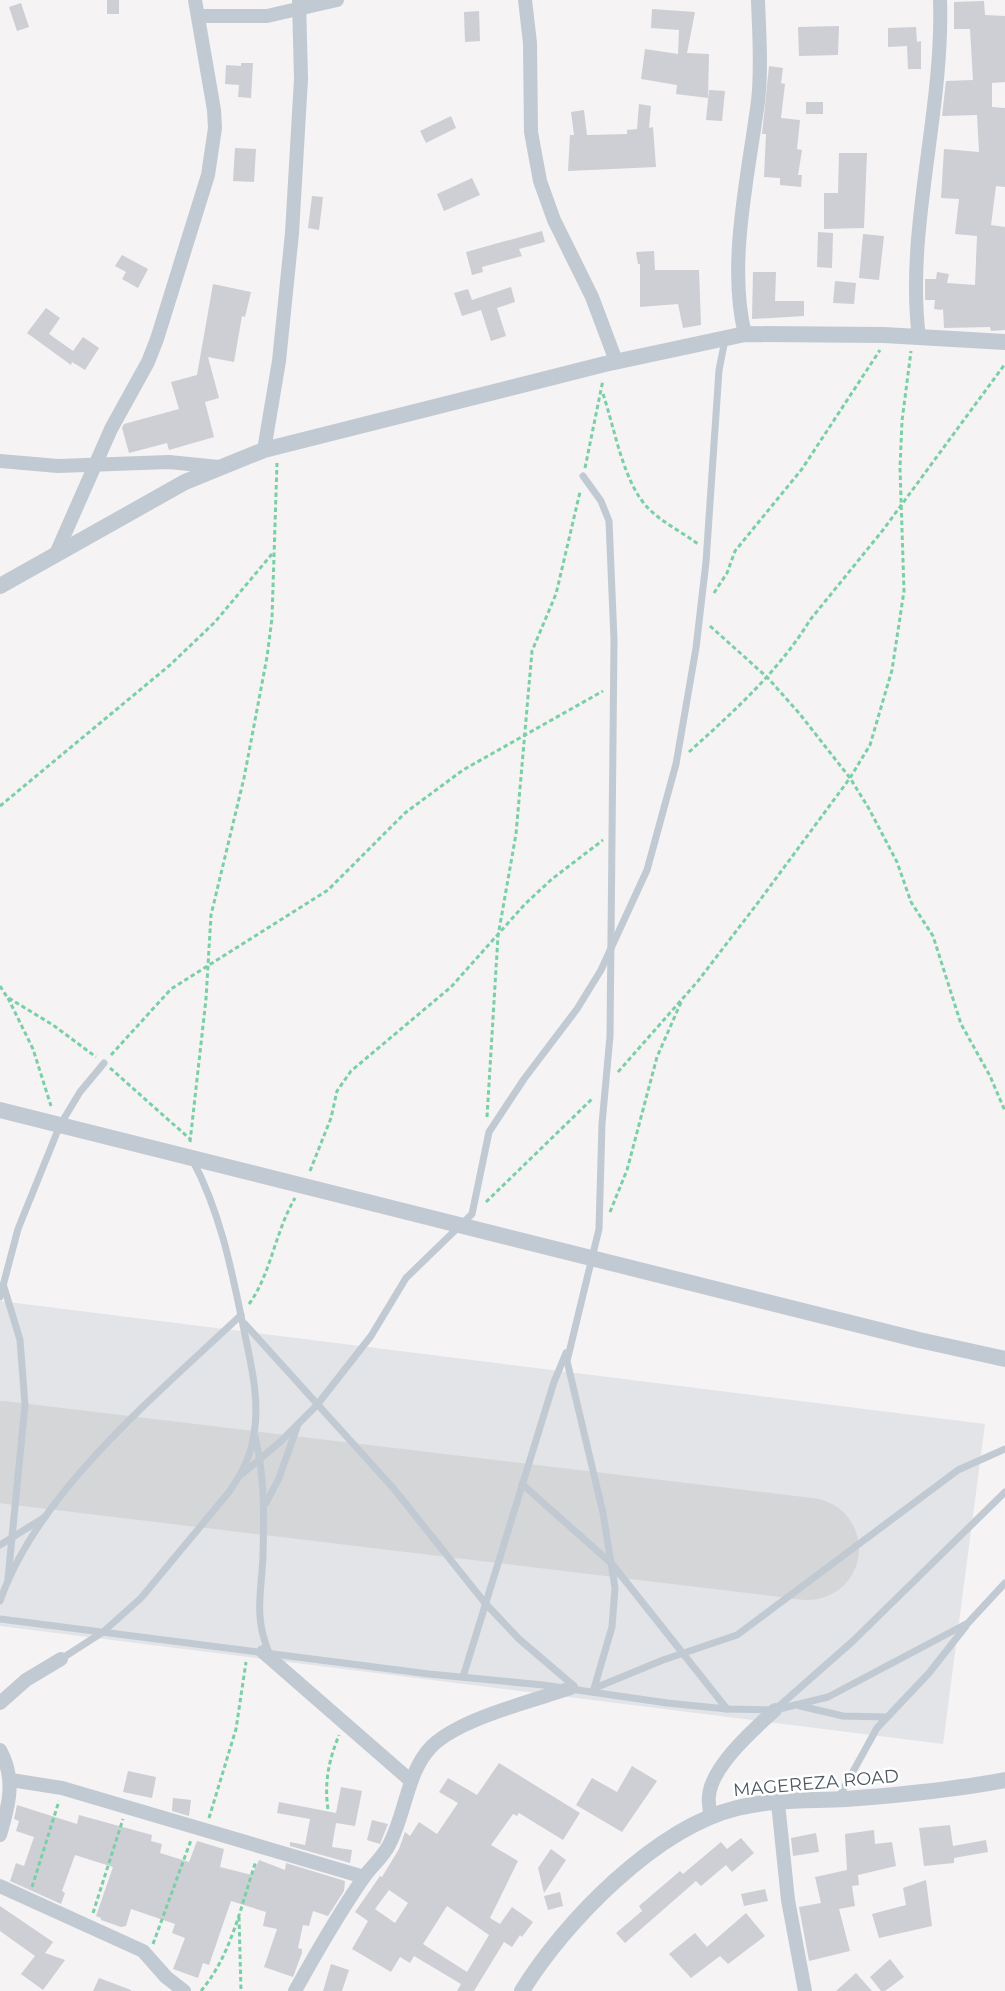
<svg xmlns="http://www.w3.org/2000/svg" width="1005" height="1991" font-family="Montserrat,sans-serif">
	<rect width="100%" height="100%" fill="#f5f3f3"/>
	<polygon fill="#e2e4e7" points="0,1301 985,1424 943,1744 0,1626"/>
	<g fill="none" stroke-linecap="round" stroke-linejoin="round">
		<polyline stroke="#d5d6d8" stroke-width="102" points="0,1452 808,1549"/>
	</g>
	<g fill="#cdcfd5" fill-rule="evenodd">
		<rect x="107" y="0" width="12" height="14"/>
		<polygon points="984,1 985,15 1005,16 1005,82 992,83 992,107 1005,108 1005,187 996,186 991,225 1005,227 1005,330 991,331 990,327 944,328 943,308 942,310 934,309 935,300 925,300 925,279 936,279 937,272 949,274 947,283 975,285 977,236 955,234 959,199 941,198 944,149 979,152 977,115 942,116 946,81 973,80 970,29 954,29 954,2"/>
		<polygon points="21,3 29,27 17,31 9,7"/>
		<polygon points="652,9 695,12 687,53 709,54 708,98 676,94 677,85 641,79 645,49 678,54 679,30 651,28"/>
		<polygon points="479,11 480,41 465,42 464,12"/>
		<polygon points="839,26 838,55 799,56 798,27"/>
		<polygon points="916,27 917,42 921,41 921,69 908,69 907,46 888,47 888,28"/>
		<polygon points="241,63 253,63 251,98 238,97 239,85 225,84 226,65 241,66"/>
		<polygon points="769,66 783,68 781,83 785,84 781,118 800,120 797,149 802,150 798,175 802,175 801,187 780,185 780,178 764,177 766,134 762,134"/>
		<polygon points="709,90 725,91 722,121 706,120"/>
		<rect x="806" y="102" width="17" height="12"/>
		<polygon points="639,104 651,106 649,128 653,127 656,167 568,171 570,135 574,135 571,112 584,110 587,135 627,134 627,130 637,129"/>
		<polygon points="451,116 456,128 426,143 420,131"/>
		<polygon points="235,148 256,149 254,182 233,181"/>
		<polygon points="839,153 867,153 864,228 824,229 824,193 838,193"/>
		<polygon points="472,178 480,195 444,211 437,194"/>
		<polygon points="312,196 323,197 319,230 308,228"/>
		<polygon points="542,231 545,242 519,249 522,256 482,267 483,272 472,275 466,252"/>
		<polygon points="818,232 833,233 832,268 817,267"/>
		<polygon points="863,234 884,236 879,280 859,278"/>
		<polygon points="654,251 655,270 699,270 701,325 683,328 678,304 640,307 640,264 638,264 636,252"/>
		<polygon points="122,255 148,269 138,288 122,279 126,272 115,266"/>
		<polygon points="753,272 776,272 775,301 804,301 804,316 752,319"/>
		<polygon points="835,281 856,283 854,304 833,303"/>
		<polygon points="213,284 251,292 245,317 242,316 234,362 208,357 219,398 205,402 214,437 169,450 167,443 129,453 122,428 124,424 179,409 171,382 197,375"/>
		<polygon points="511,287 515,302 497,308 506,336 491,341 481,310 462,316 454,293 468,289 472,300"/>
		<polygon points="46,308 60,318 49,334 73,351 83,337 99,348 85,370 72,362 71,365 27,333"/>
		<path d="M499 1763 580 1813 563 1840 519 1813 517 1816 513 1814 491 1845 518 1861 490 1918 500 1924 512 1907 533 1922 522 1937 520 1935 512 1947 504 1942 474 1991H457L461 1984 414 1956 410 1963 400 1957 391 1972 352 1949 368 1921 355 1912 380 1876 382 1877 399 1849 405 1832 410 1836 419 1822 437 1834 458 1803 439 1792 448 1778 477 1795ZM389 1890 408 1903 395 1923 375 1909ZM447 1906 489 1935 467 1972 423 1944Z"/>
		<polygon points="632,1766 657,1781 622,1832 576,1805 592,1778 617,1792"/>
		<polygon points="128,1771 156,1777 152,1798 123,1792"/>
		<polygon points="341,1787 362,1791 355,1826 336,1823 332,1847 352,1850 350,1863 290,1846 290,1842 305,1845 310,1819 277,1813 279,1802 336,1813"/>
		<polygon points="173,1798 191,1800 189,1816 172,1811"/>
		<polygon points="17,1805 77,1824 79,1815 152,1835 151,1841 162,1844 160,1853 189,1862 197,1841 224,1849 220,1867 252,1875 259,1860 285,1870 286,1863 345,1881 344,1891 328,1916 313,1911 309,1926 303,1925 298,1948 302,1949 302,1953 293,1977 264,1967 277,1929 263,1926 266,1912 231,1901 209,1965 203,1963 198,1978 173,1969 185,1938 172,1933 175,1924 131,1909 126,1926 121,1927 101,1920 101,1918 96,1916 113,1867 75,1855 62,1891 65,1893 61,1904 10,1881 16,1863 24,1866 34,1837 16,1831 19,1821 14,1819"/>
		<polygon points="372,1820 388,1824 380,1844 367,1840"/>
		<polygon points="950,1825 953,1846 986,1840 988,1852 954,1858 954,1863 924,1866 919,1828"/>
		<polygon points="874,1830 875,1844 892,1842 896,1866 858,1875 859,1885 852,1886 855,1906 839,1909 850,1951 809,1961 799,1907 821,1903 815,1877 847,1870 845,1834"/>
		<polygon points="816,1833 819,1852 793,1856 791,1838"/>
		<polygon points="741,1838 754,1853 732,1872 726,1865 701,1886 696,1881 625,1943 616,1933 642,1911 639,1906 680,1871 683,1874 721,1842 727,1849"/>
		<polygon points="551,1849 566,1860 544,1893 538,1868"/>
		<polygon points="926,1880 932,1926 879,1938 872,1914 906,1905 903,1888"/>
		<polygon points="765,1889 768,1901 744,1906 741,1894"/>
		<polygon points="560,1892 563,1906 548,1910 544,1896"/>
		<polygon points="0,1906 53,1942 45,1953 65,1960 43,1990 21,1974 35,1956 0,1931"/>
		<polygon points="746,1913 765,1936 728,1964 720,1956 691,1978 669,1954 695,1933 707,1947"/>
		<polygon points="890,1959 904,1977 885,1991 881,1991 870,1977"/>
		<polygon points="331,1964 349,1970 342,1991 323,1991"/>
		<polygon points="856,1973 872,1991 836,1991"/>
		<polygon points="99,1978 131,1990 131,1991 93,1991"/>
	</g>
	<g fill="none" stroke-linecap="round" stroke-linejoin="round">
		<g stroke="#7ad0a6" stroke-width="3" stroke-dasharray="4.5 3" stroke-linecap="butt">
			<path d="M603 394C615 429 623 483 649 509 663 523 682 532 698 544"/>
			<polyline points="585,468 603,380"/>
			<polyline points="714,593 727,573 735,551 802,469 880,350"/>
			<polyline points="710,626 767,677 799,713 850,778 868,807 897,862 911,902 933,936 961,1024 990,1076 1005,1111"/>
			<path d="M689 752C733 712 779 671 810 620L883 530 1005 364"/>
			<polyline points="0,806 170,665 215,622 272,554"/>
			<polyline points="0,986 7,997 53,1025 96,1057"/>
			<polyline points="8,998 33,1049 51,1106"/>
			<polyline points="111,1055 171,989 328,890 405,813 463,770 603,691"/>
			<polyline points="110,1068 190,1139"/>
			<polyline points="618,1072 698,981 760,900 850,778 870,745 892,670 904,591 900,468 902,421 911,351"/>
			<polyline points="487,1117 498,936 516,834 532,651 556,594 580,492"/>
			<polyline points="190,1142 206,999 211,915 244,778 267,657 272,618 277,463"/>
			<polyline points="310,1171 331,1118 337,1091 351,1071 451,987 525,904 552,879 603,840"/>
			<polyline points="486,1202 593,1098"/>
			<polyline points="610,1212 627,1170 657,1057 682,1000"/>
			<path d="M249 1304C271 1274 275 1232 295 1198"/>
			<path d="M328 1809C324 1782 329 1760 339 1735"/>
			<polyline points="209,1818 236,1729 246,1662"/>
			<polyline points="32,1887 59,1801"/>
			<polyline points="93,1913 123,1819"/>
			<polyline points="239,1917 241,1991"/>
			<polyline points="153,1944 191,1840"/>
			<path d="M201 1991C232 1954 241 1905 256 1861"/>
		</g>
		<g stroke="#c1cad2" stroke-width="7">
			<polyline points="583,476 601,501 609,521 614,640 610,1036 602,1124 599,1229 567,1361 603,1513 615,1588 612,1627 593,1692"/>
			<polyline points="4,1287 20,1340 25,1405 8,1578"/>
			<polyline points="0,1297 18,1229 60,1125 80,1092 104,1063"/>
			<polyline points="245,1324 394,1489 485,1603 519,1639 574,1686"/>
			<path d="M255 1436C265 1477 264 1515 263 1557 261 1595 254 1616 269 1653"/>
			<polyline points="242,1474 280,1442 317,1405 371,1336 406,1278 472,1214 489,1132 524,1079 577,1009 601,970 647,870 676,764 696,648 706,562 719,370 725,340"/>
			<polyline points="522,1484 612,1564 727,1709"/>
			<polyline points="266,1503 279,1478 297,1427"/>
			<polyline points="0,1545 45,1517"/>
			<path d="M0 1601C38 1491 158 1394 241 1315"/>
			<polyline points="0,1619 429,1674 543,1685 667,1703 727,1709 775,1710 828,1697 968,1623 1005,1583"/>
			<path d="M61 1659 103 1632 141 1598 229 1492C242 1474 251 1456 254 1434 260 1400 251 1364 244 1330 232 1272 221 1214 193 1161"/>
			<polyline points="463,1677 554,1382 566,1353"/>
			<polyline points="595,1688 663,1660 737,1635 958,1470 1005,1449"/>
			<polyline points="800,1706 843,1716 886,1717"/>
			<polyline points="777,1708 853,1641 1005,1492"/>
			<polyline points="839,1797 877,1728 929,1673 966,1626"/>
		</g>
		<g stroke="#c1cad2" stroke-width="14">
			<polyline points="525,0 530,43 531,132 540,181 554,220 592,297 616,361"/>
			<polyline points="200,16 267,16 337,0"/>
			<path d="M745 334C727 264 749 172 758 101 762 68 759 33 758 0"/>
			<path d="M919 338C905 230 944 111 940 0"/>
			<polyline points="264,450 279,361 292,233 301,79 299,0"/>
			<polyline points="0,461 58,466 169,462 219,467"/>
			<polyline points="55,556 111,429 148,362 157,339 208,175 215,128 214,110 195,0"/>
			<polyline points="263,1652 411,1781"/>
			<polyline points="0,1703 26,1680 61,1659"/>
			<path d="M0 1750C16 1779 9 1805 0 1835"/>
			<polyline points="11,1780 62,1788 364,1877"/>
			<polyline points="778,1803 788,1900 805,1991"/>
			<path d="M710 1815C710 1809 708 1802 709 1796 711 1767 754 1729 775 1710"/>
			<polyline points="0,1886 143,1951 166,1977 184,1991"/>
			<path d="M295 1991C316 1953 339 1913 364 1877 372 1866 383 1857 389 1845 406 1813 407 1771 432 1746 461 1718 533 1701 571 1688"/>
		</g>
		<g stroke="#c1cad2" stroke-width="16">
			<polyline points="0,586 185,482 264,450 605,364 745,334 884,335 1005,342"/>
			<polyline points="0,1110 919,1340 1005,1359"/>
			<path d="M522 1991C565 1921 656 1828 737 1808 772 1799 811 1801 846 1799 899 1795 953 1790 1005 1780"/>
		</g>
	</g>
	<g text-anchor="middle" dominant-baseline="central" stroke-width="5" stroke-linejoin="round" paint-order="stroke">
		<g font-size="18" fill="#4a5661" stroke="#fff">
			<text transform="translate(816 1783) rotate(-5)">MAGEREZA ROAD</text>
		</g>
	</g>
</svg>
